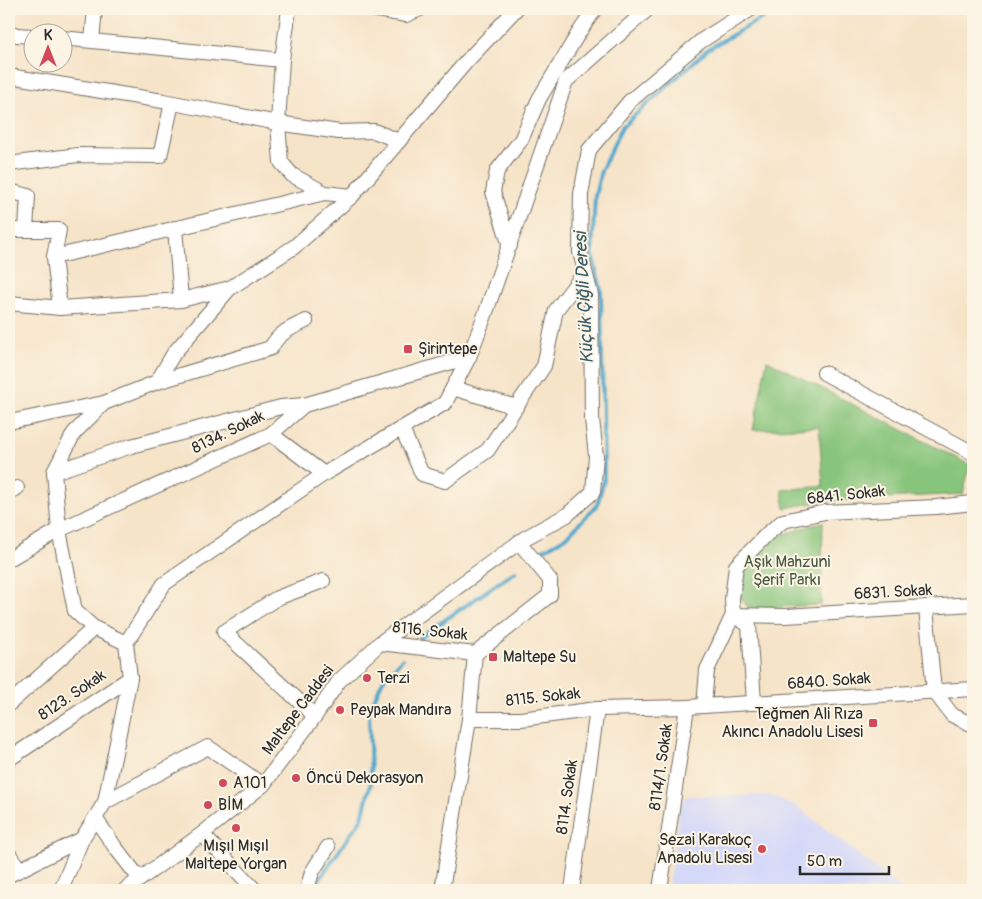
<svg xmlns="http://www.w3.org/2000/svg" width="982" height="899" font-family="Pangolin,sans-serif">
	<rect width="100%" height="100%" fill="#fcf5e5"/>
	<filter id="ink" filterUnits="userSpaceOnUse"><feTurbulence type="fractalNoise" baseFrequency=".02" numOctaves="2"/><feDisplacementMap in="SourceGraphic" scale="10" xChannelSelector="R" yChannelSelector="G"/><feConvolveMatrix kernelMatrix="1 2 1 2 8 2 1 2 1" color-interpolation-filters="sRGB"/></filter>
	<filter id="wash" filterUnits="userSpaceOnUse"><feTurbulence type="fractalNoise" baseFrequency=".0096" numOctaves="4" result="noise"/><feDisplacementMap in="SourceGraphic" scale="20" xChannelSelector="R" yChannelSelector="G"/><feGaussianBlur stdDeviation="1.12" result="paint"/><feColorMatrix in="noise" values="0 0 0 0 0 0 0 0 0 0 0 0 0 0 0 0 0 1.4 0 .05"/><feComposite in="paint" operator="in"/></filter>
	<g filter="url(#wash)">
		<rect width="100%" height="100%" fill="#f6e4c9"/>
		<polygon fill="#d4d8f9" points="771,795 796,806 904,890 668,890 680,808 686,796"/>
		<g fill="#88c57b" stroke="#5a7853">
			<polygon points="767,360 970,465 963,494 825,501 785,508 782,490 823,486 819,427 753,430"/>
			<polygon points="823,522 821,605 756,608 747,606 741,598 742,567 768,539"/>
		</g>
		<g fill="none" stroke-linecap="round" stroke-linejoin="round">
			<g stroke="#4fa8cc" stroke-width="4">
				<polyline points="540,552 566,537 597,505 604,480 601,291 592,253 595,196 601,171 622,127 708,49 778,9"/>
				<polyline points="418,641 423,635 516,571"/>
				<polyline points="316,890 318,881 362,818 371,782 369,710 383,680 402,659"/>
			</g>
		</g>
	</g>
	<g filter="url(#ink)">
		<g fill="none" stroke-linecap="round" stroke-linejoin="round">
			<defs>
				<g id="minor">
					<polyline points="372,9 406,15 420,9"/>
					<polyline points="9,32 17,35 32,36"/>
					<polyline points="62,38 282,60 289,9"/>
					<polyline points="92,40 95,9"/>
					<polyline points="282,60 278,123 281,162 292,175 325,193 352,196"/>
					<polyline points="9,76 163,101 278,123 339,132 374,131 399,141"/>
					<polyline points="9,164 78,155 160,156 172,103"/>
					<polyline points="9,191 28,196 26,230"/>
					<polyline points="175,228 181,300"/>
					<polyline points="9,230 59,230 54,257 60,308"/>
					<polyline points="510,246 493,192 497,171 521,140 539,99 578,34 595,9"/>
					<polyline points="54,257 325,193"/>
					<polyline points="9,303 60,308 181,300 230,288 294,247 352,196 466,62 516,9"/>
					<polyline points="824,373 973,453"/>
					<path d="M157 382 271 348C278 333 291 328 306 321"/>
					<polyline points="453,388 516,407"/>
					<polyline points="9,422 104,403"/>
					<polyline points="402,429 422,474 445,481 488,450 516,407 544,366 556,310 585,272"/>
					<polyline points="271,434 324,474"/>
					<polyline points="54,472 131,446 281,407 304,405"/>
					<polyline points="9,492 17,488"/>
					<polyline points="9,559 59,530 271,434 304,405 469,357"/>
					<polyline points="926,608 934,691 952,715 973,725"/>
					<polyline points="126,643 164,584 324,474 445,403 469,357 485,315 566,81 648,9"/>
					<polyline points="380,643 475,654"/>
					<polyline points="475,654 469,719 521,719 597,709 687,707 973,689"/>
					<polyline points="475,654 550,595 550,580 519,542"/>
					<polyline points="754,703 749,625 733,615 732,599 736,566 767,534 783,521 825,512 936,507 973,503"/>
					<polyline points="9,704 94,628"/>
					<polyline points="704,706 707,670 733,615 786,616 973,604"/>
					<polyline points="315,716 224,632 277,598 323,581"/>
					<polyline points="9,759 130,678"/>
					<polyline points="105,802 208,747 263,785"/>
					<polyline points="95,818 115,847 140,879"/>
					<polyline points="202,834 255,890"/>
					<polyline points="9,854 20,870"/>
					<polyline points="9,875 82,839"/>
					<polyline points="61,890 82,839 105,802 130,678 126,643 94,628 75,611 59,530 54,472 74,433 104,403 157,382 174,353 230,288"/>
					<polyline points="125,890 202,834 263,785 315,716 339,681 380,643 525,538 567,515 593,492 596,456 592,419 591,295 580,252 581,194 589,150 630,101 701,41 751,9"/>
					<polyline points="307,890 312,872 328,847"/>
					<polyline points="442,890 469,719"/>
					<polyline points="572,890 597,709"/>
					<polyline points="660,890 687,707"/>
				</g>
			</defs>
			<use href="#minor" stroke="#726c62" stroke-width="16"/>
			<use href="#minor" stroke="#fff" stroke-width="14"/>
		</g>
	</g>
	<g fill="#d1495b" stroke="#fcf5e5" stroke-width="2">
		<rect x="403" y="344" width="10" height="10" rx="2.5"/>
		<rect x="488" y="652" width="10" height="10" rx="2.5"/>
		<circle cx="367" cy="678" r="5"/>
		<circle cx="340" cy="710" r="5"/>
		<rect x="868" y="718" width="10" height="10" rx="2.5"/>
		<circle cx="296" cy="778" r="5"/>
		<circle cx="223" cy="783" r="5"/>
		<circle cx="208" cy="805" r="5"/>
		<circle cx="236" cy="828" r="5"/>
		<circle cx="762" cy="849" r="5"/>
	</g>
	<g text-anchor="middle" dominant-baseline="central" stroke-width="4" stroke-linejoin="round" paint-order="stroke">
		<g font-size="16" fill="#2b2b2b" stroke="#fcf5e5" text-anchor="start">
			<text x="418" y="349">Şirintepe</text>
			<text x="503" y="657">Maltepe Su</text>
			<text x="377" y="678">Terzi</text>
			<text x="350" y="710">Peypak Mandıra</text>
			<text x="863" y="714" text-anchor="end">Teğmen Ali Rıza<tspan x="863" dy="18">Akıncı Anadolu Lisesi</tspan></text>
			<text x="306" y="778">Öncü Dekorasyon</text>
			<text x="233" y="783">A101</text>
			<text x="218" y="805">BİM</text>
			<text x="752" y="840" text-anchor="end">Sezai Karakoç<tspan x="752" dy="18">Anadolu Lisesi</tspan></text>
			<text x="236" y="846" text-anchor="middle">Mışıl Mışıl<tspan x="236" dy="18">Maltepe Yorgan</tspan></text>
		</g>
		<g font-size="16" fill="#2b2b2b" stroke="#fcf5e5">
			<text transform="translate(228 432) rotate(-26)">8134. Sokak</text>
			<text transform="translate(846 495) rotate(-6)">6841. Sokak</text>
			<text transform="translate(893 592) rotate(-3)">6831. Sokak</text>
			<text transform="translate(430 631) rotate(6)">8116. Sokak</text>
			<text transform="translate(829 681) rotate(-4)">6840. Sokak</text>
			<text transform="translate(72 695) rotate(-34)">8123. Sokak</text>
			<text transform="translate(543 697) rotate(-6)">8115. Sokak</text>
			<text transform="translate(298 710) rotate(-53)">Maltepe Caddesi</text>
			<text transform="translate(661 767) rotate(-82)">8114/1. Sokak</text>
			<text transform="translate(567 797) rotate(-82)">8114. Sokak</text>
		</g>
		<g font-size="16" fill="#475943" stroke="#fcf5e5">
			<text x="787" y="562">Aşık Mahzuni<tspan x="787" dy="18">Şerif Parkı</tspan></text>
		</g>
		<g font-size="18" font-style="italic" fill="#395d6b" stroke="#fcf5e5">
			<text transform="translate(584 298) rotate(-93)">Küçük Çiğli Deresi</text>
		</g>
	</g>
	<rect width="982" height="899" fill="none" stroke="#fcf5e5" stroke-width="30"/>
	<g transform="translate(48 48)"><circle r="24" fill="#fcf5e5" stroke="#a8a49b"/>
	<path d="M0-4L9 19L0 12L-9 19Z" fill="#d1495b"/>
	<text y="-8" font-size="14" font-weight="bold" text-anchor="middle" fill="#2b2b2b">K</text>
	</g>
	<path d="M800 866v8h89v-8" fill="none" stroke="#2b2b2b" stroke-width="2.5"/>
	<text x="807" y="866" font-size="15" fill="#2b2b2b" stroke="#fcf5e5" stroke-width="4" paint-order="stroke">50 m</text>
</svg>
